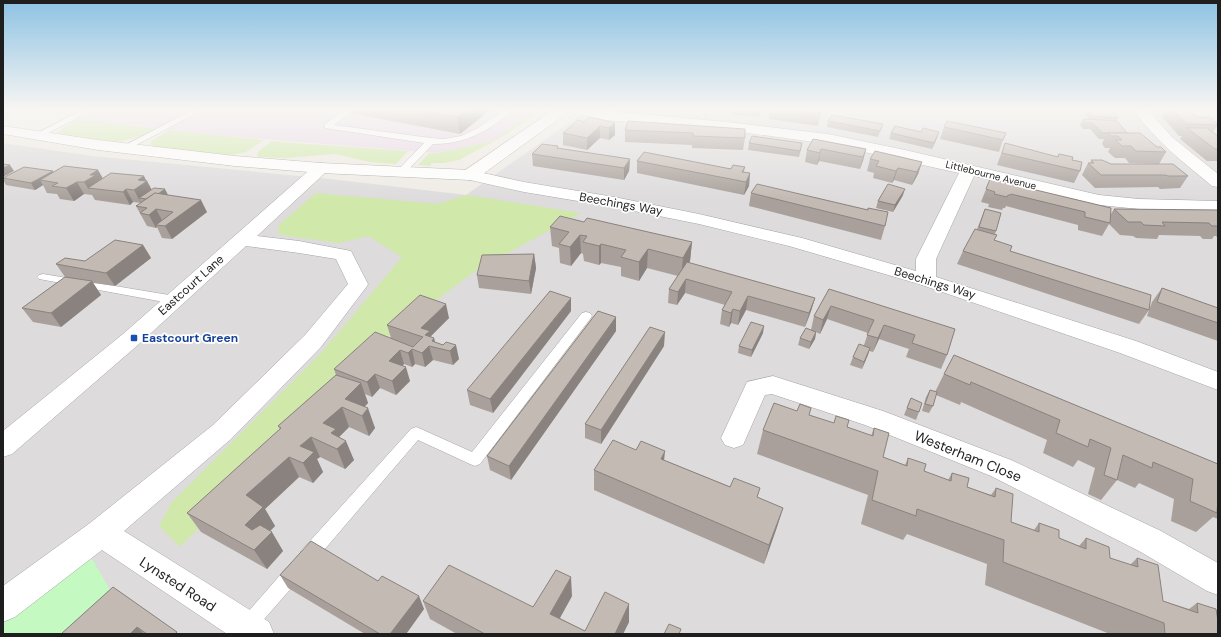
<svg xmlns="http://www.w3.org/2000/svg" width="1221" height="637" font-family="'DM Sans',sans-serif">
	<rect width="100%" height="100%" fill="#efebe5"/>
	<polygon fill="#dddbdc" points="587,110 1218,110 1218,634 3,634 3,143 92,156 330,179 466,195"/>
	<polygon fill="#e8d7e7" points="33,110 535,110 493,141 436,153 214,135 82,120 79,117"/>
	<g fill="#d0e9ab">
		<polygon points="535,110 544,110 500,138 459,160 444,163 432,163 430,166 418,165 429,153 436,153 493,141"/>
		<polygon points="79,117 81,119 158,129 144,136 117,142 62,135 58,132"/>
		<polygon points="169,130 264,140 246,152 230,155 154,147 150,143 153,140"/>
		<polygon points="272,141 281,142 408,151 396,164 370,162 335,154 286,158 258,157 257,154 260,150"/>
		<polygon points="316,193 438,204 466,195 581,213 477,270 393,332 180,547 159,526 172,502 322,352 402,257 368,236 339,243 287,236 278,233 278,228 280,224"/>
	</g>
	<polygon fill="#c4f9c2" points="91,557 112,593 63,634 3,634 3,622"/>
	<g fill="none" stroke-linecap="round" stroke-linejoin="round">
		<defs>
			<g id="service">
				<polygon points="82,110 92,110 39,138 33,138 32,136"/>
				<polygon points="192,110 202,110 127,150 121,150 120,148"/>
				<path d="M343 110H353L334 125 431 138 444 139 461 136 478 128 504 110H513C508 115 503 118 498 122 477 137 459 144 433 144L405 173 402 174 398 171 399 169 424 143 325 128V124Z"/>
				<polygon points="43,274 175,296 179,297 181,300 179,303 175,304 39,279 37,277 39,275"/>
				<polygon points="586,312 590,313 592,316 590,319 480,464 475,466 470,464 418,440 313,563 307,565 301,563 299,557 301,551 411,429 416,427 421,429 472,452 582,313"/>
				<polygon points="295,563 301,565 304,571 301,577 252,633 240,633 237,627 240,621 289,565"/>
			</g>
			<g id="minor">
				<polygon points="553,110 599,110 727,122 828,134 905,150 1099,195 1139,199 1218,201 1218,211 1139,209 1099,205 974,176 936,259 936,280 933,284 926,286 919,284 916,280 916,259 959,173 828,144 727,130 606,120 571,113 570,111 476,179 470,180 464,179 462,175 464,171"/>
				<path d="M1134 110H1148L1172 137 1218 174V187L1212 186C1183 162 1155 141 1134 110Z"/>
				<polygon points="321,163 327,165 329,168 327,171 257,236 299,241 351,251 368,284 367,286 321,347 231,439 124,531 269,622 274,634 227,634 102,550 15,617 3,622 3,586 90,523 213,425 305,335 348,284 336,259 299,253 246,246 139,344 12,454 3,457 3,431 123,334 315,165"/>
				<polygon points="773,376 883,411 1011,460 1161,531 1218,563 1218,595 1207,591 1139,551 991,476 865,425 772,394 765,395 743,445 734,448 725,445 721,438 747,382"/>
			</g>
			<polygon id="tertiary" points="3,126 98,140 235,156 321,163 470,170 524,182 614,197 699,214 802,238 933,276 1136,341 1218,372 1218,390 1120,353 919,284 789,246 699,224 614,207 524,192 470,180 321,173 235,166 98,150 3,134"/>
		</defs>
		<use href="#service" stroke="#a5a5a5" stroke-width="1"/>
		<use href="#minor" stroke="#a5a5a5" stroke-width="1"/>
		<use href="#tertiary" stroke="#a5a5a5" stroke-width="1"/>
		<use href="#service" fill="#fff" fill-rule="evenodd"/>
		<use href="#minor" fill="#fff" fill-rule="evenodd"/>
		<use href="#tertiary" fill="#fff" fill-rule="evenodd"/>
	</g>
	<g fill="#a9a09b">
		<polygon points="349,110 490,110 460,134 350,113"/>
		<polygon points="731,110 761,110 760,117 730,114"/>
		<polygon points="770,110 822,110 818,126 769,119"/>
		<polygon points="1082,110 1112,110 1118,118 1116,121 1127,133 1166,152 1159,164 1129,163 1125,158 1115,158 1108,152 1110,148 1105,148 1102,144 1104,139 1099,139 1090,129 1083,129 1080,125 1083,119 1088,119"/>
		<polygon points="1163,110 1191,110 1197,117 1218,125 1213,132 1218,136 1218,161 1207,161 1180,139 1182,136 1179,136 1162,117 1165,113 1163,112"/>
		<polygon points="628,121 745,138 743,150 692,148 692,145 625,142 625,130"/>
		<polygon points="828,121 883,124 878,137 827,127"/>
		<polygon points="615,123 615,135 609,140 600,138 587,150 563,145 563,133"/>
		<polygon points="944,127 1003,140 999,152 940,139"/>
		<polygon points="921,132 937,138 932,149 889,139 891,133"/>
		<polygon points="813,139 866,149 860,169 819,161 817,165 805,162 807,150"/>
		<polygon points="749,143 801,149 799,157 748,150"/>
		<polygon points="1005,143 1057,157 1059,154 1072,160 1080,171 1074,183 997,165"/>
		<polygon points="558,146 558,148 630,159 629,171 624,180 533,166 532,154"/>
		<polygon points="870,159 922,162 918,174 912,185 894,180 892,183 873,178 874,173 867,171"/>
		<polygon points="1091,160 1111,164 1188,176 1180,188 1160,189 1158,187 1095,188 1082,175 1088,163 1090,163"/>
		<polygon points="637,161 731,169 745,167 744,172 750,173 749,186 744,195 637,173"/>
		<polygon points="98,170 102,178 147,181 151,189 168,195 207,212 172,239 162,238 157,227 156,228 147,226 136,206 141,203 133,202 130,205 95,200 92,195 84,194 74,201 60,199 57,194 47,193 43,185 35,190 6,185 3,180 3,178 53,171 53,172"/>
		<polygon points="990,179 1111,214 1114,209 1218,210 1218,238 1216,236 1214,236 1212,239 1203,239 1200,236 1159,235 1157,239 1136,238 1133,236 1120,235 1109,224 1102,236 1078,230 1078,225 1006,206 1005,208 1003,208 1002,210 988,207 989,204 981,202"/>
		<polygon points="751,193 885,226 881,240 749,206"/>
		<polygon points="903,195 893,212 876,208 878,201"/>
		<polygon points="985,209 996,231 995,234 994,240 1010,251 1149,310 1139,324 957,264 963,251 977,229"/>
		<polygon points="584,222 692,242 690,261 689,263 815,298 811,311 805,327 746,310 738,325 731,323 729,327 720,324 722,310 725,305 685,293 677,305 668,303 669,289 678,276 647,268 639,281 621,276 621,267 601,263 599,265 584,261 583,254 581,253 571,266 560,263 559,248 552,246 550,227"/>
		<polygon points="143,245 151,258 115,286 93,283 101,295 61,327 33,322 22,308 65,277 56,264 85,261"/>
		<polygon points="534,254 536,268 531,294 479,288 477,275"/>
		<polygon points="1162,288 1218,308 1218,341 1147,316 1152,302"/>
		<polygon points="829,289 955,329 947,355 941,369 906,357 909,349 879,339 873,352 869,351 862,369 850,365 853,357 864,345 868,333 827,319 820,334 816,332 815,339 809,349 798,345 800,338 811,330 814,316"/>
		<polygon points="571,311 493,413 470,405 467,390"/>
		<polygon points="616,317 616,331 511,480 490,470 487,456"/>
		<polygon points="449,318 431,336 431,337 434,338 435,342 443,345 459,359 453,365 433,360 425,367 415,364 412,367 404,364 402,366 410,381 396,395 380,388 372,397 365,394 368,403 364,407 375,428 369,436 349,427 339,437 354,460 345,469 320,457 317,459 323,472 313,483 299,477 265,509 275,526 270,531 283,551 267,569 201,532 187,513 280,429 278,426 336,375 334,369 391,338 387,325"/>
		<polygon points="763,333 751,357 738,353 739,346"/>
		<polygon points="664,346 601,444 585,438 585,424"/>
		<polygon points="954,355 1218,464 1218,519 1213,517 1196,532 1171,521 1174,499 1139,483 1135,488 1117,480 1101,500 1088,494 1095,468 1078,460 1073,467 1043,453 1047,440 961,402 960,405 936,395 933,406 929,413 922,411 926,397 930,390 935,392 944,374"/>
		<polygon points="911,398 919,412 916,420 904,415"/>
		<polygon points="809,415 871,436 874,428 883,457 905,465 908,458 924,471 948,480 952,473 967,487 991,495 996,488 1011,522 1034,530 1039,523 1059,538 1079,546 1086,538 1110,558 1130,565 1137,558 1163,601 1189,609 1197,603 1218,634 1110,634 985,585 987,564 907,534 903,540 861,524 868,495 757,454 763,430"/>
		<polygon points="664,460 783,508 777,527 764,564 594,490 594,470"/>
		<polygon points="280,575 424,609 406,634 365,634 288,588"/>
		<polygon points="113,587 179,634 61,634"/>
		<polygon points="572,596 560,618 585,631 629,622 623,634 457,634 430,619 423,601 533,607"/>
	</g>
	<g fill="#89827e">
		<polygon points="467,110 490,110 460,134 457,117"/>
		<polygon points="615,123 615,135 609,140 609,128"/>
		<polygon points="600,126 600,138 587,150 587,138"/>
		<polygon points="939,132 937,138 932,149 934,143"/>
		<polygon points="821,149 819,161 817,165"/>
		<polygon points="866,149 863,161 860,169 863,157"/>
		<polygon points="630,159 629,171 624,180 624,168"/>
		<polygon points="922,162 918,174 912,185 917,172"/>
		<polygon points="10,165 14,171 3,177 3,168"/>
		<polygon points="898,168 894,180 892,183 896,171"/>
		<polygon points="98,170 105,182 88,188 92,195 84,182 90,175"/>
		<polygon points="53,171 56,178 40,180 43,185 35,190 31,183"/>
		<polygon points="750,173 749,186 744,195 746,182"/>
		<polygon points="144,176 147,182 147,181 154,194 139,198 141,203 134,190 138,180"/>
		<polygon points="77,182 84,194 74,201 66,188"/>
		<polygon points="126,189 133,202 130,205 123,192"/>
		<polygon points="165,189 168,195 150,200"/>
		<polygon points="905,189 903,195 893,212 895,205"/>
		<polygon points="201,200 207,212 172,239 165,226"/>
		<polygon points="156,209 163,222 156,225 157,227 156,228 149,215"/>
		<polygon points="580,235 581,253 571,266 570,247"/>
		<polygon points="692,242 690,261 681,277 683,258"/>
		<polygon points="601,244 601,263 599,265 599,246"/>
		<polygon points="143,245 151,258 115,286 106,273"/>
		<polygon points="648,249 647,268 639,281 639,262"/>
		<polygon points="534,254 536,268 531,294 529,281"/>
		<polygon points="686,279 685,293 677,305 678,292"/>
		<polygon points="92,281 101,295 61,327 51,313"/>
		<polygon points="748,296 746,310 738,325 740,311"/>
		<polygon points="571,298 571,311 493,413 490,399"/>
		<polygon points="815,298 811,311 805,327 809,313"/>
		<polygon points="446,304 449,318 431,336 432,341 434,338 436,348 429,346 433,360 425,367 422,353 428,347 421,328"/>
		<polygon points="831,306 827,319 820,334 823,320"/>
		<polygon points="733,309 731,323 729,327 731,313"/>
		<polygon points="616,317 616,331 511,480 509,466"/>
		<polygon points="884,325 879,339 873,352 878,338"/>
		<polygon points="764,326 763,333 751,357 752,350"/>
		<polygon points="665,332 664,346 601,444 601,430"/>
		<polygon points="816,332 815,339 809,349 811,342"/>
		<polygon points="456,345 459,359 453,365 450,351"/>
		<polygon points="870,348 868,355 862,369 864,362"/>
		<polygon points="412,349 415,364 412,367 408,353"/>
		<polygon points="400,350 404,364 394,375 389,361"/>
		<polygon points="406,367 410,381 396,395 392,381"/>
		<polygon points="375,374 380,388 372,397 367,382"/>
		<polygon points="361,383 368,403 358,414 345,399"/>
		<polygon points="342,407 349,427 339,437 346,441 354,460 345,469 337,449 323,423"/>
		<polygon points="368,408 375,428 369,436 362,416"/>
		<polygon points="311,437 320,457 317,459 323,472 313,483 303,463 300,446"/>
		<polygon points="665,451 663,471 661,459"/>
		<polygon points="289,457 299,477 265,509 275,526 257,544 245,525 246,495"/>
		<polygon points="783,508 777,527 764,564 769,545"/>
		<polygon points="272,532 283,551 267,569 254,550"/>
		<polygon points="571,577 572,596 552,632 550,614"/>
		<polygon points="419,596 424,609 406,634 390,634"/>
		<polygon points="629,604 629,622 623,634 615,634"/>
		<polygon points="137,627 144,634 130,634"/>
	</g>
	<g fill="#c4bab4" stroke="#89827e">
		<polygon points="417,110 467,110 457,117"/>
		<polygon points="793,110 821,110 820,114"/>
		<polygon points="1089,110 1112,110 1118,118 1092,116"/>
		<polygon points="1173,110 1191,110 1197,117 1211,118 1218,125 1186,124"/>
		<polygon points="832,115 883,124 880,131 828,121"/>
		<polygon points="589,117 615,123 609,128 600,126 587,138 563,133 578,120 584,122"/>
		<polygon points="1083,119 1117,121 1127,133 1102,133 1093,123 1086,123"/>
		<polygon points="628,121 745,129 745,138 693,136 693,133 625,130"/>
		<polygon points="947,121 1006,133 1003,140 944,127"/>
		<polygon points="895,126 921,132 923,128 939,132 934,143 891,133"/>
		<polygon points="1187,128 1207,128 1218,136 1218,149 1215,149"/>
		<polygon points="1108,133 1140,133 1157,147 1161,147 1166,152 1136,151 1131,146 1122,146 1115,140 1122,140 1118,136 1111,136"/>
		<polygon points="752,136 802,143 800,151 749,143"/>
		<polygon points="813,139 866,149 863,157 821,149 820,153 807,150"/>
		<polygon points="1005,143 1058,157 1059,154 1073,157 1072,160 1082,162 1080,171 1002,153"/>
		<polygon points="542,144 558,146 557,148 630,159 624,168 532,154"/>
		<polygon points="875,151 922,162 917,172 898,168 896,171 876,166 879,161 870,159"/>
		<polygon points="644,152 731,169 733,165 745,167 742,172 750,173 746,182 637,161"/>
		<polygon points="1091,160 1102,160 1111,164 1173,164 1188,176 1168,176 1165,175 1101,175 1088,163 1094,163"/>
		<polygon points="3,164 10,165 3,168"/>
		<polygon points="64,166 98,170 90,175 96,175 84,182 77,182 66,188 52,186 58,183 40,180"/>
		<polygon points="24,167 53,171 31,183 3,178"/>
		<polygon points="111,173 144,176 138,180 147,181 134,190 126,189 123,192 88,188"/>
		<polygon points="990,179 1111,208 1110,223 1085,217 1085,212 1011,194 1011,195 1008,195 1007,197 994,194 995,192 986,189"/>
		<polygon points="757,184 868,210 868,208 888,212 885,226 751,193"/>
		<polygon points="888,184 905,189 895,205 878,201"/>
		<polygon points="154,188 165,189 158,194 155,193 146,199 139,198"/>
		<polygon points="155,193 201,200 165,226 156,225 173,212 156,209 149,215 140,213 147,208 136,206"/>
		<polygon points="985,209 1001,213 996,231 979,227"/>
		<polygon points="1114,209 1218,210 1218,222 1217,222 1218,223 1218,226 1212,226 1209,223 1162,222 1165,226 1144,225 1141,222 1128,222"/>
		<polygon points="560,216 584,222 587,218 692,242 683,258 648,249 639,262 621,257 626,250 601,244 599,246 583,242 587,236 580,235 570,247 559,244 569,232 550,227"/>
		<polygon points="975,229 997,235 994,240 1012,246 1010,251 1151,295 1149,310 963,251"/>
		<polygon points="115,240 143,245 106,273 56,264 65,258 85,261"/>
		<polygon points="534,254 529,281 477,275 482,255"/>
		<polygon points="687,262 815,298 809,313 748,296 740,311 733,309 731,313 722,310 732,292 686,279 678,292 669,289"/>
		<polygon points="65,277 92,281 51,313 22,308"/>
		<polygon points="1162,288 1218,308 1218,323 1157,302"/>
		<polygon points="829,289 955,329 947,355 912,343 915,335 884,325 878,338 867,335 874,320 831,306 823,320 814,316"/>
		<polygon points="550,291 571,298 490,399 467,390"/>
		<polygon points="420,295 446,304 421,328 430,331 425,335 434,338 432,341 443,345 446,342 456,345 450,351 429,346 422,353 412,349 408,353 400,350 389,361 406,367 392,381 375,374 367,382 334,369 375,332 413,347 423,337 387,325"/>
		<polygon points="598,311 616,317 509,466 487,456"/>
		<polygon points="751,322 764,326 752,350 739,346"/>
		<polygon points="650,327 665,332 601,430 585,424"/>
		<polygon points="806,328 816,332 811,342 800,338"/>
		<polygon points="859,344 870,348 864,362 853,357"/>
		<polygon points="954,355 1218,464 1218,497 1217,513 1190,501 1193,479 1153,462 1152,468 1123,455 1117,480 1104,475 1111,448 1090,439 1088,447 1056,433 1060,420 971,382 970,385 944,374"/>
		<polygon points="336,375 361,383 345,399 368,408 362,416 342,407 323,423 336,429 331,433 346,441 337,449 311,437 300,446 314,452 303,463 289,457 246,495 263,507 245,525 252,530 260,525 272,532 254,550 187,513 281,428 278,426"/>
		<polygon points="930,390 937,392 933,406 925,404"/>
		<polygon points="911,398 922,403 919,412 907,408"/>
		<polygon points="774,403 797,411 800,404 811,408 809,415 834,423 836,416 849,420 847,427 873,436 874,428 889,433 883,457 907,466 908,458 926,464 924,471 951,481 952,473 969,478 967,487 995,497 996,488 1013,494 1011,522 1039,532 1039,523 1059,530 1059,538 1086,549 1086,538 1109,547 1110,558 1138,567 1137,558 1158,565 1163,601 1198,613 1197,603 1216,609 1218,621 1218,634 1165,634 1164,623 1003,562 1004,540 917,509 916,516 872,500 878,471 763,430"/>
		<polygon points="613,440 636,450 641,441 665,451 661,459 730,487 734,478 760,488 757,497 783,508 769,545 594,470"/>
		<polygon points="311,541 378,581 382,576 419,596 390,634 380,634 280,575"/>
		<polygon points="449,565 533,607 556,570 571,577 550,614 585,631 605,592 629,604 615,634 485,634 423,601"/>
		<polygon points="113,587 177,632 175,634 147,634 137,627 130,634 61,634"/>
		<polygon points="669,624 681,629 679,634 664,634"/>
	</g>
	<linearGradient id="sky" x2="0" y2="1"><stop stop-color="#8dc2e3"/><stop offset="0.55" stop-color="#f8f6f3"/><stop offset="1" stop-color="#f8f6f3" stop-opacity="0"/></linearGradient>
	<rect width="1221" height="199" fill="url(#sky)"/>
	<rect fill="#1a4fb4" stroke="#fff" stroke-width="1.5" x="130" y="334" width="8" height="8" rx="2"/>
	<g text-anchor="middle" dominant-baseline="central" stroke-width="3.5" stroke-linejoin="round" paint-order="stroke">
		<g font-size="10" fill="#1e1e1e" stroke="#fff">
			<text transform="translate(991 175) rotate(14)">Littlebourne Avenue</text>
		</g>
		<g font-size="12" fill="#1e1e1e" stroke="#fff">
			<text transform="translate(621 204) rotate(10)">Beechings Way</text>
			<text transform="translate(935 283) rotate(17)">Beechings Way</text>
			<text transform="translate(191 285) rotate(-42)">Eastcourt Lane</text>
		</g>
		<g font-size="12" font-weight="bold" fill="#164399" stroke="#fff" text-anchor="start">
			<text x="142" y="338">Eastcourt Green</text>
		</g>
		<g font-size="14" fill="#1e1e1e" stroke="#fff">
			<text transform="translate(968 456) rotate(22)">Westerham Close</text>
			<text transform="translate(178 584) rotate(33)">Lynsted Road</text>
		</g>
	</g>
	<rect width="1221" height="637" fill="none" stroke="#1e1e1e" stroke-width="8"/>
</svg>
